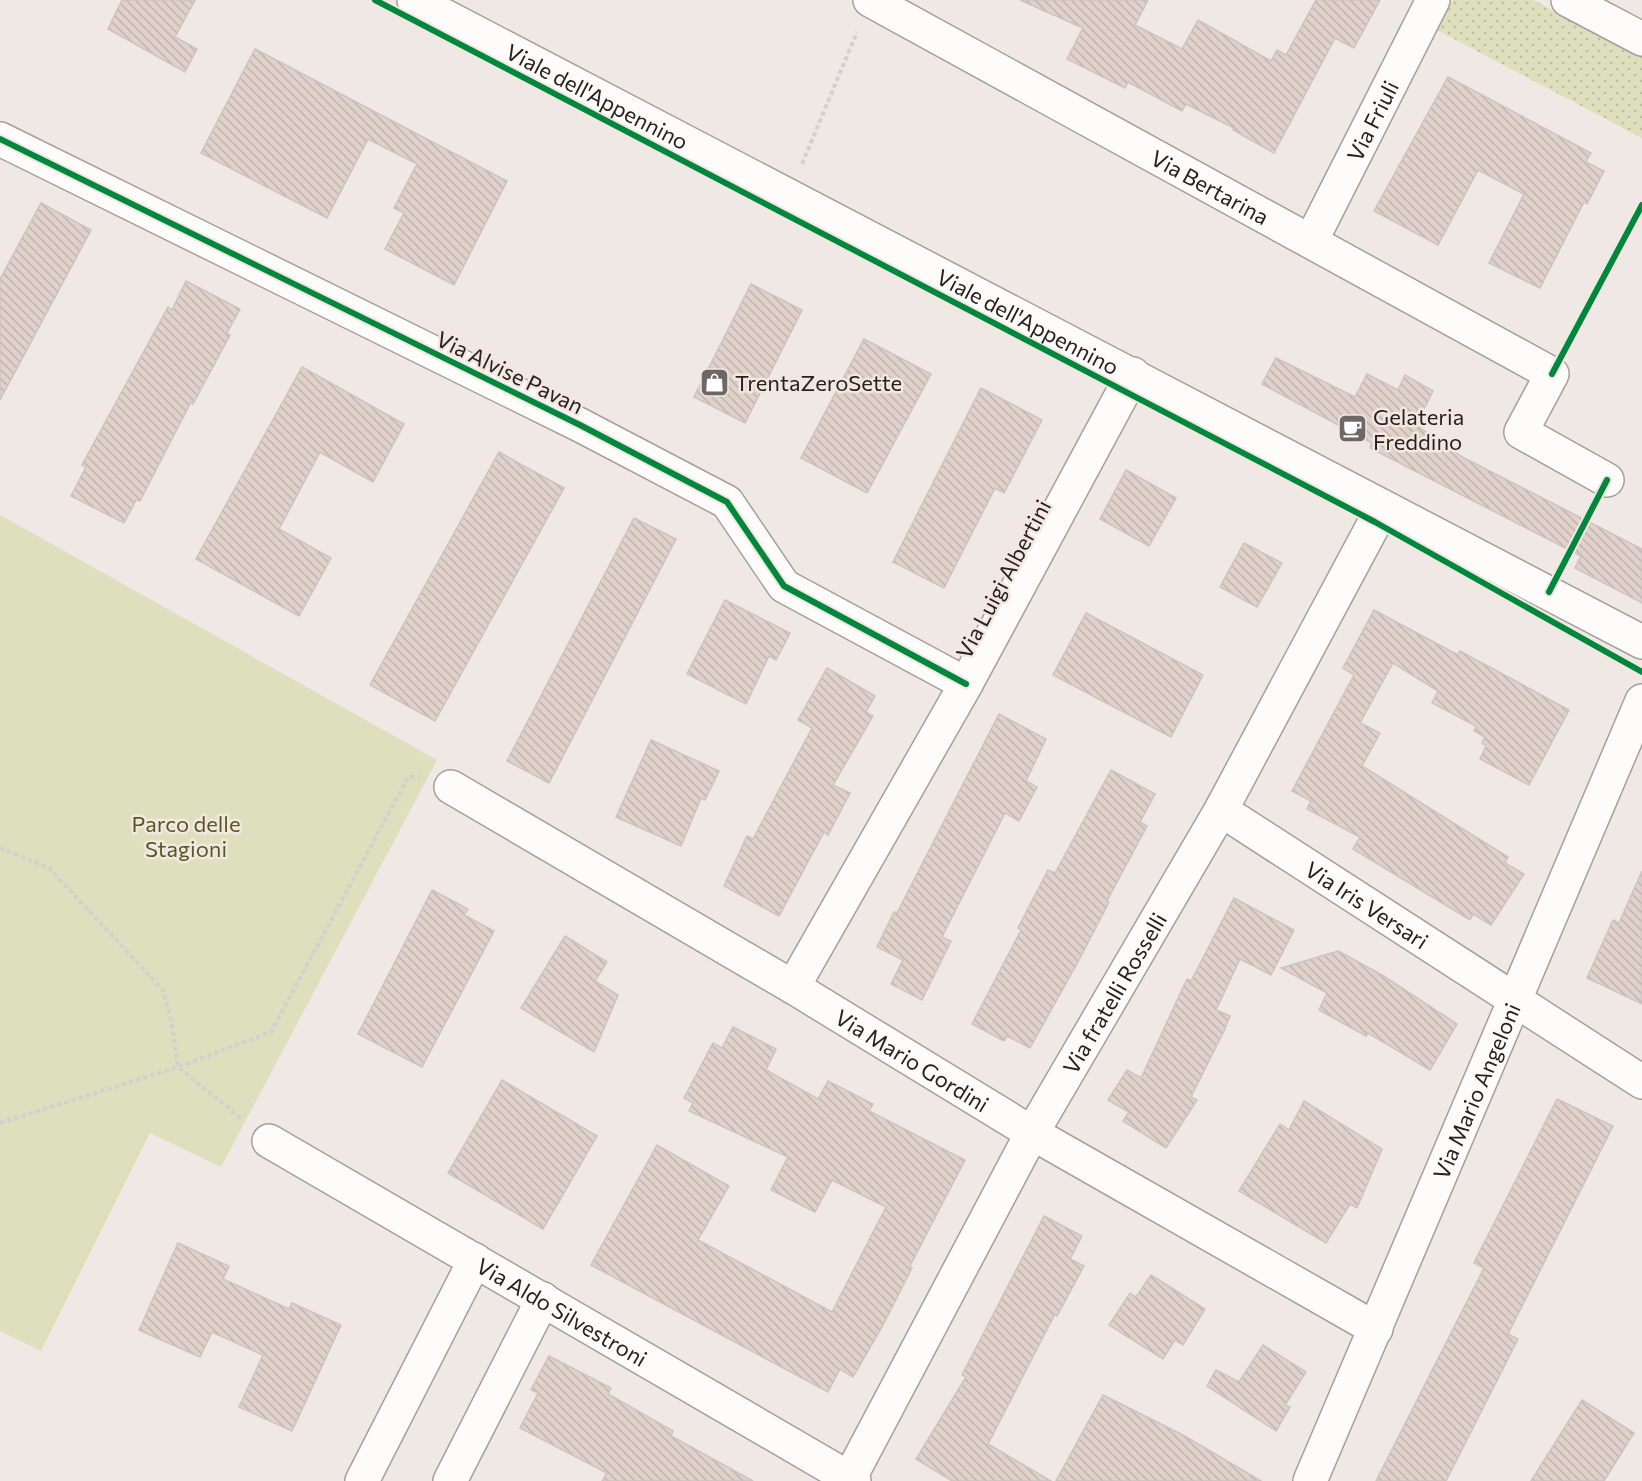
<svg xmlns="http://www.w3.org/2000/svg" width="1642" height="1481" font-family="Commissioner,sans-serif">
	<defs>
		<pattern id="grass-dots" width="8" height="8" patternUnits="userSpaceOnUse" patternTransform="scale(1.5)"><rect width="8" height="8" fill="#dddfbd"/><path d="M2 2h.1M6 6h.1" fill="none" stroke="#bebfa2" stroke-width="1.8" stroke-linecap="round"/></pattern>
		<pattern id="building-back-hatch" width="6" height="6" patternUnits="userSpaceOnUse" patternTransform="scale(1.5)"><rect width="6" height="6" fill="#e1d1ca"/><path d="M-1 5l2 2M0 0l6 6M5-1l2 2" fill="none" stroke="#c1b3ad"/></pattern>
	</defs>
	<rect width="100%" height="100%" fill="#efe8e5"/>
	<polygon fill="url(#grass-dots)" points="1453,0 1533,0 1642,56 1642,138 1437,30"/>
	<polygon fill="#dddfbd" points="0,515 437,760 221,1167 150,1133 41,1351 0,1331"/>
	<g fill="url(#building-back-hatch)" stroke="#cac5c2" stroke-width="1.5">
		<polygon points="122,0 195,0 175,37 197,49 185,72 108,29"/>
		<polygon points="1020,0 1148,0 1135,25 1182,49 1198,20 1271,61 1277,50 1286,55 1316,0 1380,0 1354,48 1335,38 1274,153 1233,130 1234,128 1186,104 1182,111 1128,82 1125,88 1067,59 1083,28"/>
		<polygon points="255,49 507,181 454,285 385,249 404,213 394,208 417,164 368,139 327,218 201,153"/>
		<polygon points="1448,77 1591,153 1586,162 1604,171 1587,204 1584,202 1540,288 1489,263 1524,194 1478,170 1438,245 1374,211"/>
		<polygon points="41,203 91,230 0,400 0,279"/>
		<polygon points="186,281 240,309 227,333 230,335 193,404 191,402 140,501 136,500 124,523 71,496 86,467 82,465 114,406 168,307 172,310"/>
		<polygon points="751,284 802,310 745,423 694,397"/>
		<polygon points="864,339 931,374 867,493 801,458"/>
		<polygon points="1276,358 1355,397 1367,374 1398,390 1405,375 1433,391 1416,425 1464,458 1642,549 1642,603 1575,568 1581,556 1370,448 1372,443 1262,384"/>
		<polygon points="302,367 404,424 373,482 320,452 279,529 331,558 299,616 196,559"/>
		<polygon points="981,388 1042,420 1004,493 995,488 944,588 893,562"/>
		<polygon points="499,452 564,488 435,721 370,685"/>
		<polygon points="1126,470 1176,498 1149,546 1100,519"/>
		<polygon points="634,518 676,539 549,783 507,761"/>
		<polygon points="1244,543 1282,563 1257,607 1220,587"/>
		<polygon points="725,600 790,633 776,660 769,656 746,704 687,674"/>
		<polygon points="1374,610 1458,655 1460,651 1569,710 1529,785 1480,759 1486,746 1482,743 1485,737 1474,731 1476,726 1432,703 1438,691 1393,663 1360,723 1380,733 1362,766 1508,857 1505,863 1524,874 1491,925 1473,914 1470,920 1353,849 1360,837 1307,809 1311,801 1292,791 1354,675 1343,668"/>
		<polygon points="1086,613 1203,675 1171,737 1053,675"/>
		<polygon points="827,668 875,696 866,712 873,716 833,785 850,793 828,835 824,832 779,916 724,886 747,836 753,839 812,728 798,720"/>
		<polygon points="999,714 1046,739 1026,781 1037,787 1019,821 1005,813 942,937 951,941 922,1000 891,984 903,960 877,947 894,912 897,913"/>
		<polygon points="651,740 719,771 705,800 701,798 681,846 616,817"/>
		<polygon points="1111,770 1155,794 1140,822 1147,826 1107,901 1109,902 1079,960 1030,1048 1007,1036 1004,1041 972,1024 1021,930 1018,928 1048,870 1055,873"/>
		<polygon points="1642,871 1642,1004 1587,978 1613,920 1619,923"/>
		<polygon points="432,890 468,909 464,915 494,931 422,1067 358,1034"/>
		<polygon points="1234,898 1294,930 1271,975 1240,959 1216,1010 1230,1016 1225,1029 1191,1097 1197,1100 1166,1148 1123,1121 1129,1112 1108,1100 1127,1070 1141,1078 1187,979 1191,981"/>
		<polygon points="565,936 607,962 595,981 618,995 594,1052 521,1008"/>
		<polygon points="1338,951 1382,975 1457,1024 1430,1070 1368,1033 1366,1036 1319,1010 1327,993 1281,968"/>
		<polygon points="733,1027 776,1049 766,1070 818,1099 828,1081 873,1104 869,1111 965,1160 910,1266 912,1268 882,1327 853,1377 840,1369 828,1392 591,1265 657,1145 729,1186 698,1240 832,1312 886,1207 832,1180 815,1212 771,1190 788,1157 689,1111 693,1103 684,1098 713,1043 722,1048"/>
		<polygon points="502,1080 597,1136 543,1229 448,1173"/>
		<polygon points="1557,1099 1613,1126 1508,1334 1518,1339 1446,1481 1376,1481 1484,1268 1474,1263"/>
		<polygon points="1304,1101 1382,1149 1357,1208 1350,1204 1326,1243 1239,1191 1280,1124 1289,1130"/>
		<polygon points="1044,1216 1082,1236 1070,1259 1084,1266 1057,1316 1055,1314 988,1444 1051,1481 952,1481 916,1459 966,1377 962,1375"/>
		<polygon points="178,1243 229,1266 223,1279 289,1309 292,1303 341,1325 292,1431 239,1407 263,1355 212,1332 200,1357 139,1330"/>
		<polygon points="1151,1275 1205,1309 1183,1345 1175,1340 1163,1359 1109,1325 1130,1293 1136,1297"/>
		<polygon points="1263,1345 1306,1372 1285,1405 1290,1407 1276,1431 1207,1386 1216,1370 1239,1382"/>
		<polygon points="549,1356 611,1388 608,1394 673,1431 671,1436 753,1481 602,1481 607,1473 520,1428 538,1393 531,1390"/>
		<polygon points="1103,1395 1183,1435 1261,1481 1056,1481"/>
		<polygon points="1582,1400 1634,1433 1604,1481 1531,1481"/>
	</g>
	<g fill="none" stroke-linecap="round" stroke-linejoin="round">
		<defs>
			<g id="minor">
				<path id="s1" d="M870 0 1552 374 1521 432 1607 480"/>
				<polyline points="1568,0 1642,39"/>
				<polyline points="0,139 580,425 727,502 784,586 966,684"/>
				<path id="s2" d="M1311 241 1433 0"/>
				<path id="s3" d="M451 787 793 987 1032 1133 1376 1329"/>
				<path id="s4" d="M1221 810 1642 1082"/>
				<polyline points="793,987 966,684 1133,374"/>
				<path id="s5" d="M269 1141 854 1481"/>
				<polyline points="362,1481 475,1260"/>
				<polyline points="450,1481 543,1299"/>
				<path id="s6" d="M848 1481 1032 1133 1221 810 1375 522 1387 509"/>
				<path id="s7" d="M1310 1481 1642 701"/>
			</g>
			<g id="secondary">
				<path id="s8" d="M414 0 1642 642"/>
			</g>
		</defs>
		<use href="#minor" stroke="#a59f9d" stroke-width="36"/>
		<use href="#secondary" stroke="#a59f9d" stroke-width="36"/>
		<g stroke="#d3d1d0" stroke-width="4" stroke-dasharray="4.5 3" stroke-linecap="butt">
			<polyline points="802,164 857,32"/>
			<polyline points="0,848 49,868 163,990 172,1024 178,1067 243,1120"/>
			<polyline points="0,1123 178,1067 271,1032 408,777 420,776"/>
		</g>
		<use href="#minor" stroke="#fdfcfb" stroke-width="33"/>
		<use href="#secondary" stroke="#fdfcfb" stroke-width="33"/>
		<defs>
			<g id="cycleway">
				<polyline points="375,0 1375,522 1642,672"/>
				<polyline points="0,139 580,425 727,502 784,586 966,684"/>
				<polyline points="1552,374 1642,205"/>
				<polyline points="1549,592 1607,480"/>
			</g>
		</defs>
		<use href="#cycleway" stroke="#f3e7e1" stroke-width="10"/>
		<use href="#cycleway" stroke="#00873e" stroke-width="6"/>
	</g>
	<defs>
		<symbol id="shop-square" viewBox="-11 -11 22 22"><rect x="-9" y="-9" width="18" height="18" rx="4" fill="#6d6765" stroke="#f3e7e1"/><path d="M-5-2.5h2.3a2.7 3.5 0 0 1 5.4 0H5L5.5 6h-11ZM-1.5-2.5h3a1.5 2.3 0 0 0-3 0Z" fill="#fff"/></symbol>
		<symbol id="cafe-square" viewBox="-11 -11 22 22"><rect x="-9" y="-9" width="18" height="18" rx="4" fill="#6d6765" stroke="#f3e7e1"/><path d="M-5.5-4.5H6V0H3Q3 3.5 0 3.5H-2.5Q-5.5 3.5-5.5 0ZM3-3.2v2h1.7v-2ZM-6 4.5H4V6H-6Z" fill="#fff"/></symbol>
	</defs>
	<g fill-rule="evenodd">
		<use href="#shop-square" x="698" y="366" width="33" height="33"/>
		<use href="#cafe-square" x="1336" y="412" width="33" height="33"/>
	</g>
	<g text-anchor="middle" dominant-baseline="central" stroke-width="5" stroke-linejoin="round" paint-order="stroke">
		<g font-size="22" fill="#272220" stroke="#f3e7e1">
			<text stroke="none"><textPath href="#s8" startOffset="207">Viale dell'Appennino</textPath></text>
			<text stroke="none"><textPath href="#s2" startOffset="135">Via Friuli</textPath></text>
			<text stroke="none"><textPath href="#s1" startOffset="388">Via Bertarina</textPath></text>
			<text stroke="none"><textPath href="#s8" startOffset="693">Viale dell'Appennino</textPath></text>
			<text transform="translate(510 372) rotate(26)">Via Alvise Pavan</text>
			<text transform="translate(1003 579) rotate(-62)">Via Luigi Albertini</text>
			<text stroke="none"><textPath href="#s4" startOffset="174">Via Iris Versari</textPath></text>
			<text stroke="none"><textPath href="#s6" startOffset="556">Via fratelli Rosselli</textPath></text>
			<text stroke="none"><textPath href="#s3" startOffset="536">Via Mario Gordini</textPath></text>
			<text stroke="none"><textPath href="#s7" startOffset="424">Via Mario Angeloni</textPath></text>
			<text stroke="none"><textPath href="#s5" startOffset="339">Via Aldo Silvestroni</textPath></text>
		</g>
		<g font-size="22" fill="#272220" stroke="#f3e7e1" text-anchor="start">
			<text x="735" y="382">TrentaZeroSette</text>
			<text x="1373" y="416">Gelateria<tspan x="1373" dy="25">Freddino</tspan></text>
		</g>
		<g font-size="22" fill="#555b20" stroke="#f3e7e1">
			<text x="186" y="823">Parco delle<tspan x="186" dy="25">Stagioni</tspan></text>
		</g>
	</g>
</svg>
